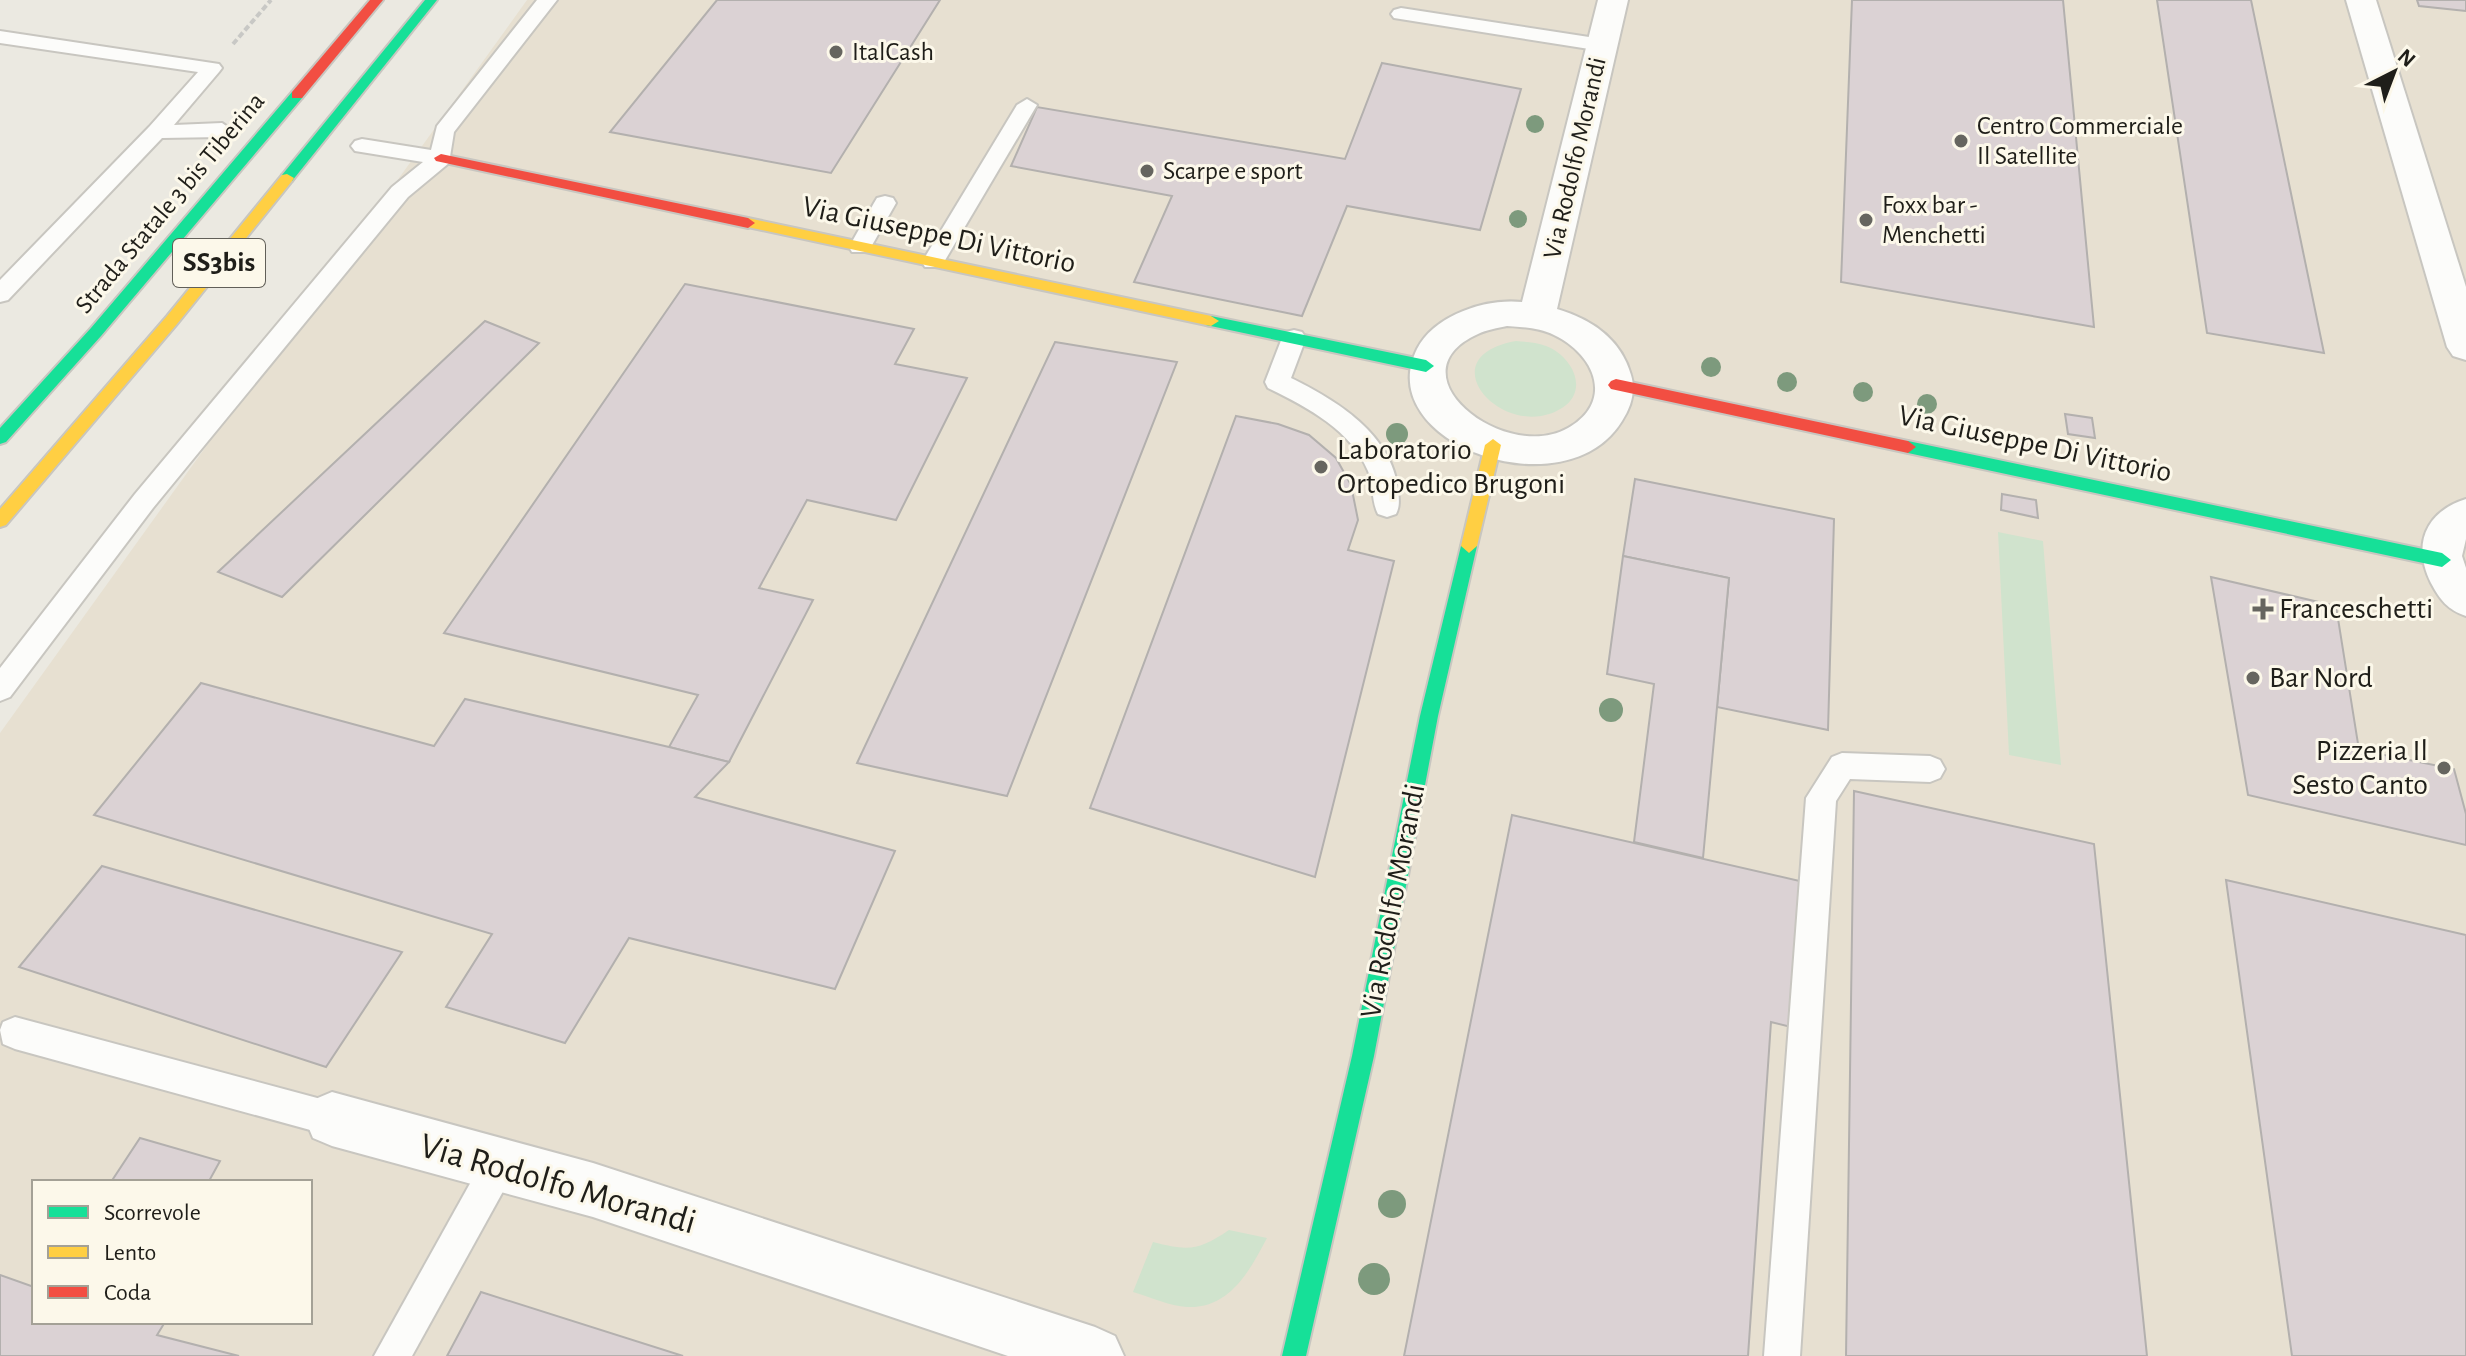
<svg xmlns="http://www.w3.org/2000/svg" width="2466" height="1356" font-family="'Alegreya Sans',sans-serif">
	<rect width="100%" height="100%" fill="#ebe9e1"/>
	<path fill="#e7e0d1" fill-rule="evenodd" d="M527 0H2466V1356H0V733ZM34 1182H310V1322H34Z"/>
	<g fill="#d0e3cd">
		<path d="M1516 341C1526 342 1536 342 1546 346 1572 356 1590 390 1562 408 1505 444 1425 357 1516 341Z"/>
		<polygon points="1998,532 2043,541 2061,765 2009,755"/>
		<path d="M1229 1230 1267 1238C1250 1270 1230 1309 1187 1307 1170 1306 1150 1297 1133 1292L1153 1242C1188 1251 1198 1251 1229 1230Z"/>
	</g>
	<g fill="#dbd2d4" stroke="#b3b0ae" stroke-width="2">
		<polygon points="717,0 940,0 831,173 610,132"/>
		<polygon points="1852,0 2063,0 2094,327 1841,282"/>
		<polygon points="2157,0 2251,0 2324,353 2207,333"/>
		<polygon points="2417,0 2466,0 2466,11 2419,6"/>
		<polygon points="1382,63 1521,89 1480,230 1347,206 1302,316 1134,282 1172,196 1011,166 1037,107 1345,159"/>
		<polygon points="685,284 914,329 895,364 967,378 896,520 807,500 759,588 813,600 729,762 669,747 698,695 444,633"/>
		<polygon points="485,321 539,343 282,597 218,572"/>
		<polygon points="1055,342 1177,362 1007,796 857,763"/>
		<polygon points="2065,414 2092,418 2095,438 2068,434"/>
		<polygon points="1236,416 1278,424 1309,435 1336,458 1351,485 1358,520 1348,550 1394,561 1315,877 1090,808"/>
		<polygon points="1635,479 1834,519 1828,730 1717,707 1729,578 1623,556"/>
		<polygon points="2002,494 2036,500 2038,518 2001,510"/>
		<polygon points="1623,556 1729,578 1703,858 1634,842 1654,684 1607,674"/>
		<polygon points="2211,577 2336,606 2359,750 2454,769 2466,814 2466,845 2248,795"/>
		<polygon points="201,683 434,746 465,699 669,747 729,762 695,797 895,851 835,989 629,938 565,1043 446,1007 492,934 94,815"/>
		<polygon points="1854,791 2094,844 2147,1356 1846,1356"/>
		<polygon points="1512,815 1804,882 1795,1028 1771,1022 1748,1356 1404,1356"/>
		<polygon points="102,866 402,952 326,1067 19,967"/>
		<polygon points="2226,880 2466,935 2466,1356 2292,1356"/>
		<polygon points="140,1138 220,1161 209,1181 211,1182 111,1182"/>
		<polygon points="0,1275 34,1287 34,1322 165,1322 157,1335 239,1356 0,1356"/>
		<polygon points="481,1292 683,1356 447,1356"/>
	</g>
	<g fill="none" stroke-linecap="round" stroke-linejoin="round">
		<defs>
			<g id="lane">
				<polygon points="537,0 557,0 454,132 449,163 408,197 153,508 10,697 0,701 0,668 135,494 392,187 423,162 355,151 351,146 355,141 362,139 431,150 437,126"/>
				<polygon points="1401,8 1602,39 1612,45 1602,51 1394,18 1391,14 1394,10"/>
				<polygon points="0,31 219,64 222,68 219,72 174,125 222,123 232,130 222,137 162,138 8,300 0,302 0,280 149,127 198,72 0,43"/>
				<polygon points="1027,99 1037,105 944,262 941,267 925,267 922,262 1017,105"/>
				<polygon points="885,196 893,198 896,203 871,247 868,252 852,252 849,247 874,203 877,198"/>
				<path d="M1294 330 1302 332 1306 338 1291 378C1336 400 1392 434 1398 490 1399 499 1400 506 1396 514L1387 517 1378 514C1371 501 1374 485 1368 471 1351 430 1307 407 1268 388L1265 382 1282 338 1286 332Z"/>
				<polygon points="1842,753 1930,756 1940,760 1945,769 1940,778 1930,782 1850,779 1836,801 1800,1356 1764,1356 1806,798 1832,757"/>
				<polygon points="15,1017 332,1102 344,1107 349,1119 344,1131 332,1136 15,1049 3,1044 0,1030 3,1022"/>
				<polygon points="499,1148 511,1153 516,1165 511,1177 412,1356 374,1356 487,1153"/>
			</g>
			<g id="street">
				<path d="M1598 0H1628L1557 309C1591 319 1621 339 1631 375 1636 391 1631 407 1622 421 1566 513 1370 443 1417 349 1434 315 1486 298 1522 302ZM1507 326C1523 327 1540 328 1554 335 1596 355 1614 402 1568 428 1505 464 1389 374 1478 334 1486 330 1498 328 1507 326Z"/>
				<polygon points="2346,0 2376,0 2466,287 2466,360 2453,356 2447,347"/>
				<path d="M2466 499V539L2462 556 2466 568V616C2448 610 2440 600 2431 583 2412 545 2425 512 2466 499Z"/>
				<polygon points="332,1092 593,1163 1095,1327 1115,1336 1124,1356 1008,1356 593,1217 332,1146 313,1138 305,1119 313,1100"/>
			</g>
			<g id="fast">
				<polygon points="425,0 437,0 292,181 282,181 282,175"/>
				<polygon points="297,91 304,95 302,98 101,336 6,442 0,444 0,428 91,328 292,92"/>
				<polygon points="1211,316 1426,360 1434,366 1426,372 1206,325 1206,317"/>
				<polygon points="1908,441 2442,553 2451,560 2442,567 1908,453 1900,447"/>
				<polygon points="1469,539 1477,546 1438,716 1374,1056 1306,1356 1282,1356 1352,1056 1420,716 1461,546"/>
			</g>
			<g id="slow">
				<polygon points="287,174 294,178 292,181 177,324 6,525 0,527 0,509 167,316 282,175"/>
				<polygon points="748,218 1211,316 1219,321 1211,326 743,226 743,220"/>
				<polygon points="1493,439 1501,445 1477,546 1469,553 1461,546 1485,445"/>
			</g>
			<g id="jam">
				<polygon points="370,0 383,0 302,98 292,98 292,92"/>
				<polygon points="441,154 748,218 755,223 748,228 436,161 434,158"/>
				<polygon points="1616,379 1908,441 1916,447 1908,453 1611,389 1608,385 1611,381"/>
			</g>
		</defs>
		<use href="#lane" stroke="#c8c6c0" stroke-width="4"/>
		<use href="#street" stroke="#c8c6c0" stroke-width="4"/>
		<use href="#fast" stroke="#c8c6c0" stroke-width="4"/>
		<use href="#slow" stroke="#c8c6c0" stroke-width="4"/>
		<use href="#jam" stroke="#c8c6c0" stroke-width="4"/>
		<polyline stroke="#c8c8c5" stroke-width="4" stroke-dasharray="6 3" stroke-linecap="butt" points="233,44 271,0"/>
		<use href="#lane" fill="#fcfcfa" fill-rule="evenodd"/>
		<use href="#street" fill="#fcfcfa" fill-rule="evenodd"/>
		<use href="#fast" fill="#16e098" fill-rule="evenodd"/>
		<use href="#slow" fill="#ffcf43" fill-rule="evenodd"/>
		<use href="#jam" fill="#f24e42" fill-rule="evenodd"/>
	</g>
	<g fill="#7d9a7d">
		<circle cx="1535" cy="124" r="9"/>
		<circle cx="1518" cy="219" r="9"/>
		<circle cx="1711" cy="367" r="10"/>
		<circle cx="1787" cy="382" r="10"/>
		<circle cx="1863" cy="392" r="10"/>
		<circle cx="1927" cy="404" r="10"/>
		<circle cx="1397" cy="434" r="11"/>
		<circle cx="1611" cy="710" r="12"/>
		<circle cx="1392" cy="1204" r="14"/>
		<circle cx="1374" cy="1279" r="16"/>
	</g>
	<g fill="#66655f" stroke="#fcf8ea" stroke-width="3">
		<circle cx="836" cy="52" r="8"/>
		<circle cx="1961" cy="141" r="8"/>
		<circle cx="1147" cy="171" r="8"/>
		<circle cx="1866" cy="220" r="8"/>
		<circle cx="1321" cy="467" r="8"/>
		<path d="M2259 597h8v8h8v8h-8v8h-8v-8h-8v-8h8z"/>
		<circle cx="2253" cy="678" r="8"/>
		<circle cx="2444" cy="768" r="8"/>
	</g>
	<g text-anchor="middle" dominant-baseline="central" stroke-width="6" stroke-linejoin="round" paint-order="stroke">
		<g font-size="26" fill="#1f1e19" stroke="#fcf8ea" text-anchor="start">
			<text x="852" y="52">ItalCash</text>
			<text x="1977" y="126">Centro Commerciale<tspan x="1977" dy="30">Il Satellite</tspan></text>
			<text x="1163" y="171">Scarpe e sport</text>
			<text x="1882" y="205">Foxx bar -<tspan x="1882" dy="30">Menchetti</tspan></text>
		</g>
		<g font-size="26" fill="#1f1e19" stroke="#fcf8ea">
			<text transform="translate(1575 158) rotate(-77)">Via Rodolfo Morandi</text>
			<text transform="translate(170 203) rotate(-50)">Strada Statale 3 bis Tiberina</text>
		</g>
		<rect fill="#fcf8ea" stroke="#615f58" stroke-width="2" x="173" y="239" width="92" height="48" rx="6"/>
		<g font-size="28" font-weight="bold" fill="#1f1e19">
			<text x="219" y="263">SS3bis</text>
		</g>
		<g font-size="30" fill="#1f1e19" stroke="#fcf8ea">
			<text transform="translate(939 235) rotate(12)">Via Giuseppe Di Vittorio</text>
			<text transform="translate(2035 444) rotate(12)">Via Giuseppe Di Vittorio</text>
			<text transform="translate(1393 901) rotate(-79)">Via Rodolfo Morandi</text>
		</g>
		<g font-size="30" fill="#1f1e19" stroke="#fcf8ea" text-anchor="start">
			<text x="1337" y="450">Laboratorio<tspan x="1337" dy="34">Ortopedico Brugoni</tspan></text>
			<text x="2279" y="609">Franceschetti</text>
			<text x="2269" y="678">Bar Nord</text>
			<text x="2428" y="751" text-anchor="end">Pizzeria Il<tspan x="2428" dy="34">Sesto Canto</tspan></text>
		</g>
		<g font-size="36" fill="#1f1e19" stroke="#fcf8ea">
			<text transform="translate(558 1184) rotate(16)">Via Rodolfo Morandi</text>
		</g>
	</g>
	<rect x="32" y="1180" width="280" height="144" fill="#fcf8ea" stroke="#a4a196" stroke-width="2"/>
	<rect x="48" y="1206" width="40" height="12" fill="#16e098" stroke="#a4a196" stroke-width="2"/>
	<text x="104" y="1220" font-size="24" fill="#1f1e19">Scorrevole</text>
	<rect x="48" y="1246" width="40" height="12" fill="#ffcf43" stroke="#a4a196" stroke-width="2"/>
	<text x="104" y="1260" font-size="24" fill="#1f1e19">Lento</text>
	<rect x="48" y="1286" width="40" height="12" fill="#f24e42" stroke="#a4a196" stroke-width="2"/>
	<text x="104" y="1300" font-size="24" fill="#1f1e19">Coda</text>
	<g transform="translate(2394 72) rotate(42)" stroke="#fcf8ea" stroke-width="6" paint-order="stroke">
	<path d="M0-6L14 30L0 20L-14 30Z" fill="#1f1e19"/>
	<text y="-12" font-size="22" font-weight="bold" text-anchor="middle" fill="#1f1e19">N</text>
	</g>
</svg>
